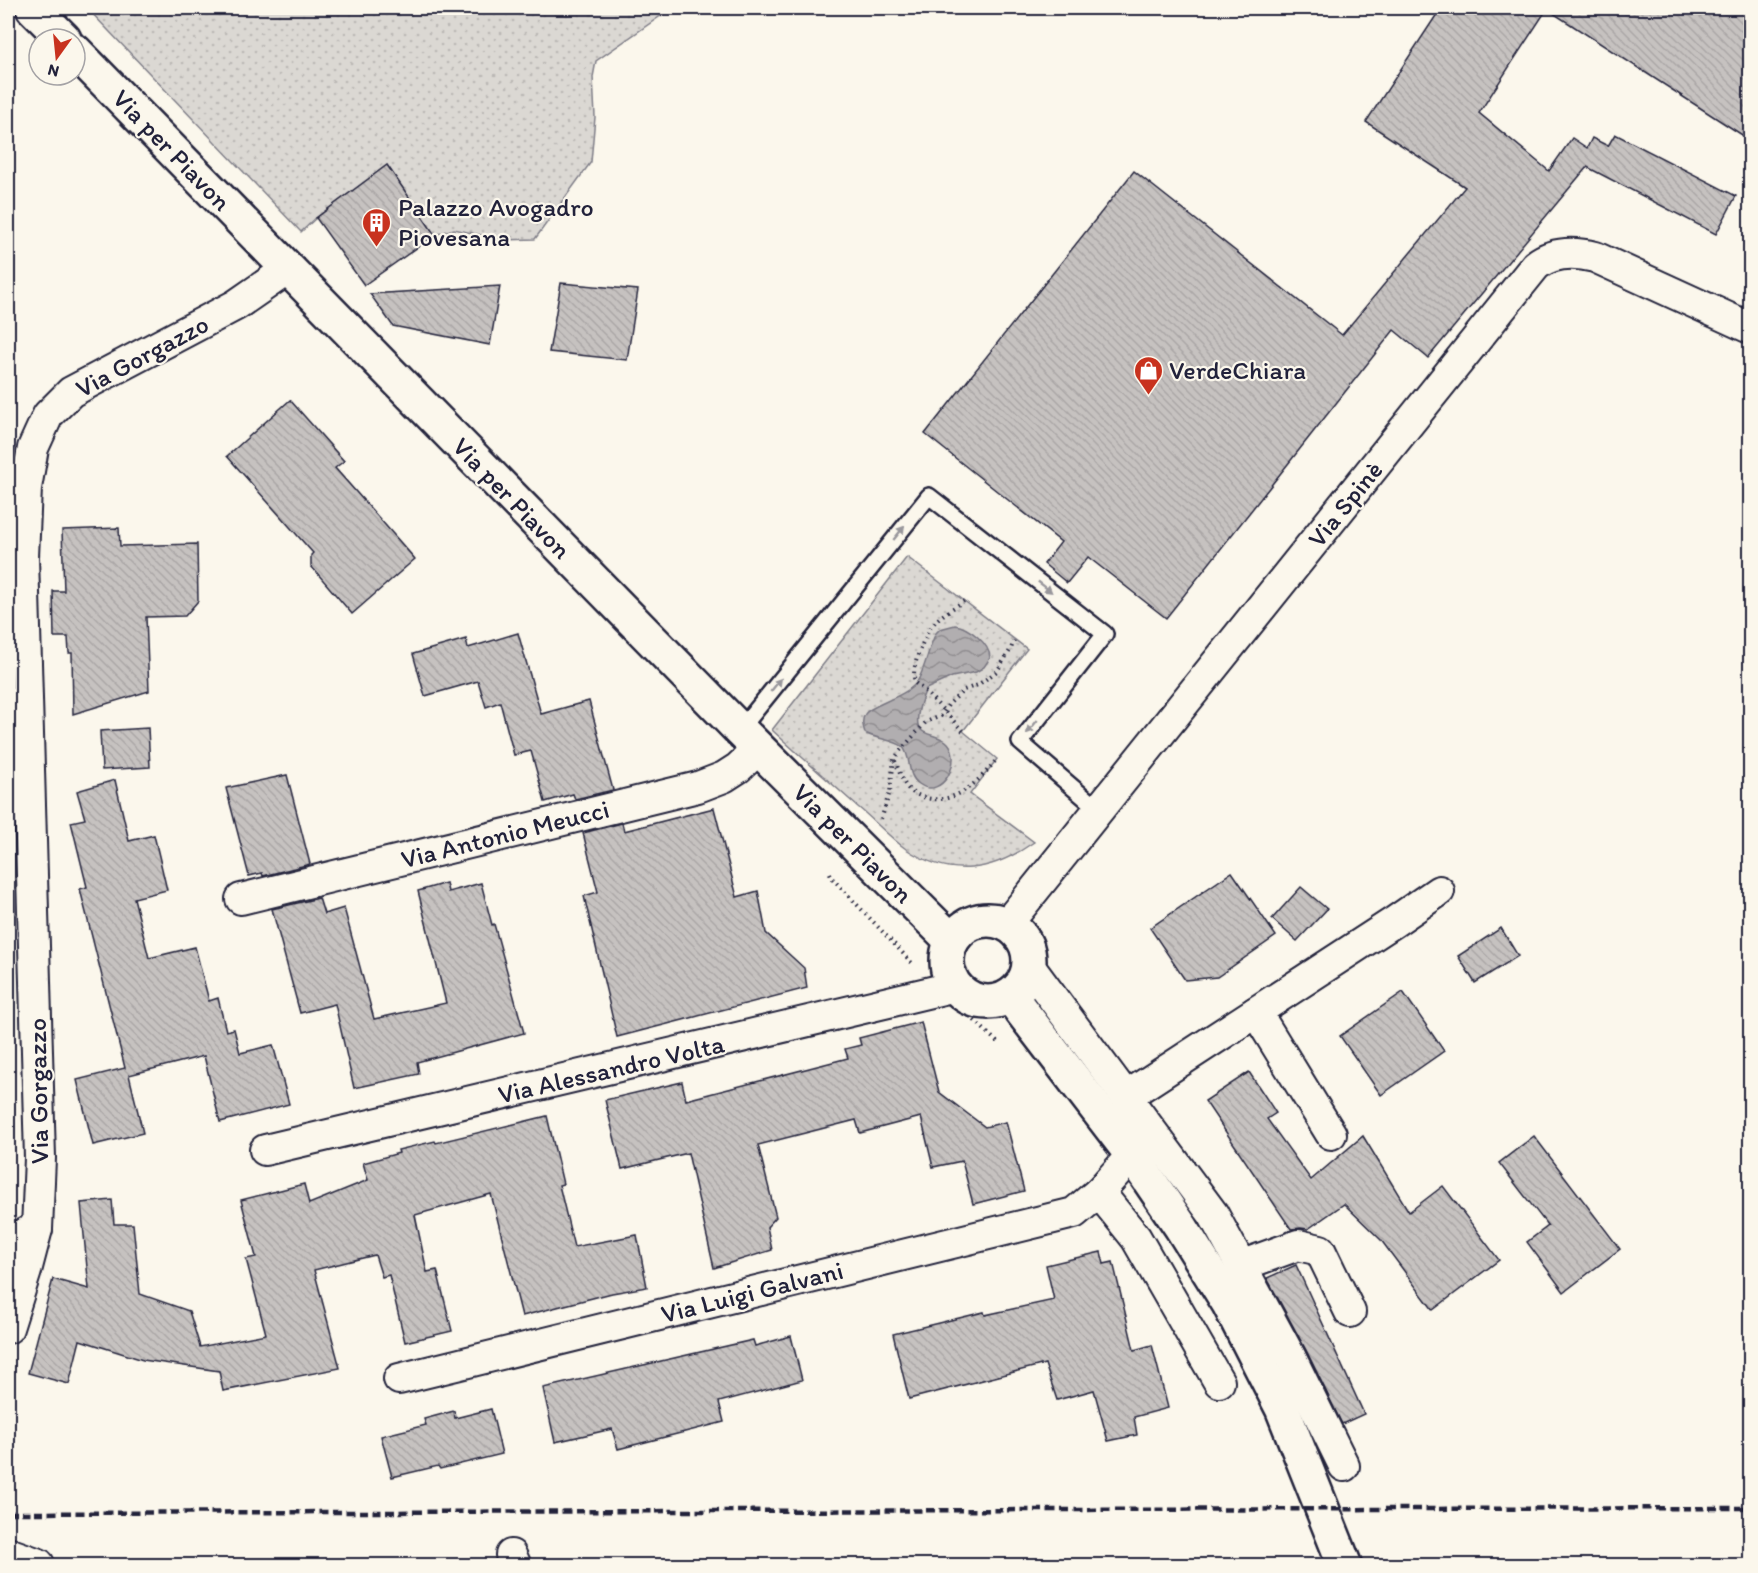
<svg xmlns="http://www.w3.org/2000/svg" width="1758" height="1573" font-family="Itim,sans-serif">
	<defs>
		<pattern id="park-dots" width="8" height="8" patternUnits="userSpaceOnUse" patternTransform="scale(1.5)"><rect width="8" height="8" fill="#dbd8d3"/><path d="M2 2h.1M6 6h.1" fill="none" stroke="#bcb9b6" stroke-width="1.8" stroke-linecap="round"/></pattern>
		<pattern id="water-waves" width="16" height="10" patternUnits="userSpaceOnUse" patternTransform="scale(1.5)"><rect width="16" height="10" fill="#b1aeb0"/><path d="M0 5q4-4 8 0t8 0" fill="none" stroke="#908d90"/></pattern>
		<pattern id="building-back-hatch" width="6" height="6" patternUnits="userSpaceOnUse" patternTransform="scale(1.5)"><rect width="6" height="6" fill="#c6c2c0"/><path d="M-1 5l2 2M0 0l6 6M5-1l2 2" fill="none" stroke="#aaa6a6"/></pattern>
	</defs>
	<rect width="100%" height="100%" fill="#fbf7ec"/>
	<filter id="ink" filterUnits="userSpaceOnUse"><feTurbulence type="fractalNoise" baseFrequency=".0167" numOctaves="2"/><feDisplacementMap in="SourceGraphic" scale="12" xChannelSelector="R" yChannelSelector="G"/><feConvolveMatrix kernelMatrix="1 2 1 2 8 2 1 2 1" color-interpolation-filters="sRGB"/></filter>
	<g filter="url(#ink)">
		<g fill="url(#park-dots)" stroke="#7e7d87" stroke-width="1.5">
			<polygon points="87,8 672,8 596,61 593,77 595,117 591,162 535,239 503,240 454,229 435,235 387,165 316,218 301,232"/>
			<path d="M907 557 1027 649 963 731 997 759 970 794 1034 842C992 872 951 879 906 849 889 837 874 820 858 807 829 781 800 756 772 730Z"/>
		</g>
		<path fill="url(#water-waves)" stroke="#787681" stroke-width="1.5" d="M955 625C969 627 990 644 990 658L984 667 976 672 952 677 926 689C922 699 916 713 918 725 922 737 940 734 948 743 963 760 942 801 919 784 906 775 912 758 903 747 896 740 875 739 865 733 863 726 861 721 865 714 870 705 906 697 917 682 926 667 928 648 936 633L940 629Z"/>
		<g fill="url(#building-back-hatch)" stroke="#22223b" stroke-width="1.5">
			<polygon points="1441,8 1750,8 1750,140 1547,9 1479,113 1549,171 1572,138 1587,148 1592,138 1608,146 1615,134 1736,196 1716,234 1587,167 1428,358 1394,330 1166,618 1088,557 1067,583 1044,564 1061,542 925,434 1134,171 1342,335 1465,187 1366,122"/>
			<polygon points="387,165 435,235 364,285 316,218"/>
			<polygon points="561,283 638,290 627,360 549,352"/>
			<polygon points="500,286 490,345 393,326 370,294"/>
			<polygon points="290,400 344,461 335,468 415,559 352,614 311,566 311,555 313,553 227,456"/>
			<polygon points="119,528 120,546 197,544 198,601 185,616 146,617 149,691 73,714 72,653 69,653 68,637 54,637 53,591 64,591 62,530"/>
			<polygon points="518,633 541,714 589,701 613,790 575,799 573,794 545,802 531,751 514,755 500,702 486,707 478,681 425,696 413,654 466,639 468,648"/>
			<polygon points="148,728 150,767 102,770 100,731"/>
			<polygon points="287,775 310,864 263,876 262,873 249,876 226,788"/>
			<polygon points="115,780 129,841 154,835 167,890 134,898 149,958 195,947 209,1001 218,998 226,1031 234,1029 240,1053 273,1045 289,1104 220,1122 204,1056 129,1075 143,1133 93,1145 77,1080 125,1068 80,889 87,887 71,822 85,819 77,791"/>
			<polygon points="714,808 737,897 758,891 766,933 804,968 807,988 617,1037 584,896 598,892 583,833 622,823 624,831"/>
			<polygon points="1232,872 1276,936 1217,977 1185,980 1150,928"/>
			<polygon points="446,883 448,892 481,883 492,925 494,924 524,1033 417,1062 419,1074 354,1088 335,1004 300,1013 272,909 319,898 324,914 344,908 374,1019 446,1003 418,891"/>
			<polygon points="1301,887 1327,909 1297,941 1272,919"/>
			<polygon points="1501,928 1518,956 1475,983 1458,956"/>
			<polygon points="1403,992 1444,1051 1381,1095 1340,1036"/>
			<polygon points="921,1022 939,1092 985,1127 1006,1122 1024,1191 973,1204 962,1161 933,1167 921,1117 860,1133 856,1120 758,1145 776,1217 767,1227 772,1250 714,1268 688,1153 622,1169 605,1100 682,1082 686,1100 848,1058 845,1049 861,1045 859,1038"/>
			<polygon points="1249,1072 1276,1113 1267,1119 1311,1180 1363,1136 1409,1212 1443,1186 1499,1260 1433,1310 1381,1240 1344,1204 1308,1229 1301,1228 1291,1229 1205,1101"/>
			<polygon points="547,1116 563,1184 559,1185 574,1247 637,1235 647,1287 612,1293 522,1316 491,1194 415,1215 427,1272 437,1270 452,1331 405,1342 389,1275 382,1277 375,1255 314,1270 340,1368 223,1391 219,1371 143,1360 80,1340 69,1384 28,1373 53,1279 89,1289 81,1203 112,1200 114,1224 133,1224 140,1294 189,1311 200,1347 266,1334 246,1259 256,1257 241,1200 304,1184 309,1204 368,1180 363,1163 399,1153 398,1150 435,1141 436,1143"/>
			<polygon points="1534,1136 1620,1249 1564,1292 1527,1242 1548,1226 1499,1163"/>
			<polygon points="1101,1252 1104,1264 1113,1262 1134,1350 1152,1345 1168,1408 1134,1417 1137,1435 1108,1441 1094,1390 1057,1400 1045,1364 909,1399 893,1334 984,1312 985,1315 1054,1300 1046,1265"/>
			<polygon points="1296,1265 1364,1414 1342,1424 1306,1350 1267,1278"/>
			<polygon points="791,1336 802,1380 719,1402 724,1422 618,1449 612,1429 555,1442 543,1388 753,1340 755,1346"/>
			<polygon points="491,1409 502,1454 440,1469 438,1466 392,1477 381,1436 426,1425 424,1419 454,1411 455,1418"/>
		</g>
		<g fill="none" stroke-linecap="round" stroke-linejoin="round">
			<defs>
				<polyline id="service" points="740,730 929,496 1105,634 1020,742 1099,810"/>
				<g id="minor">
					<polyline points="241,899 698,787 724,777 738,768 758,749"/>
					<path d="M1007 924 1536 265C1554 251 1575 252 1595 257L1750 328"/>
					<polyline points="1029,966 1213,1214 1291,1358 1344,1466"/>
					<polyline points="1256,1012 1331,1134"/>
					<polyline points="1127,1096 1394,922 1439,891"/>
					<polyline points="265,1150 956,986"/>
					<polyline points="1099,1192 1136,1238 1219,1382"/>
					<path d="M8 1249C15 1238 23 1232 37 1229"/>
					<polyline points="1240,1266 1298,1245 1320,1250 1350,1312"/>
					<polyline points="8,1328 26,1271 37,1229 40,1158 23,557 26,488 33,448 48,415 71,392 236,305 288,269"/>
					<polyline points="399,1379 1074,1213 1099,1192 1132,1155"/>
					<polyline points="8,1553 39,1564 39,1566"/>
					<polyline points="511,1555 516,1566"/>
				</g>
				<g id="tertiary">
					<polyline points="33,8 64,39"/>
					<polyline points="75,51 740,730 952,941"/>
					<circle cx="988" cy="961" r="41"/>
					<polyline points="1010,996 1132,1155 1181,1227 1229,1304 1282,1408 1345,1566"/>
				</g>
			</defs>
			<use href="#service" stroke="#22223b" stroke-width="20"/>
			<use href="#minor" stroke="#22223b" stroke-width="34"/>
			<use href="#tertiary" stroke="#22223b" stroke-width="38"/>
			<g stroke="#22223b" stroke-width="4" stroke-dasharray="1.5 4.5" stroke-linecap="butt">
				<path d="M963 731 925 691 915 683C910 667 925 633 936 621 944 613 955 607 964 601"/>
				<path d="M895 761C899 769 901 780 907 787 910 792 917 795 923 797 955 807 979 781 997 759"/>
				<polyline points="881,819 890,792 894,759 900,751 926,722 941,716 948,705 964,690 978,685 997,671 1011,649 1014,640"/>
				<polyline points="830,873 832,878 912,963"/>
				<polyline points="970,1016 997,1042"/>
			</g>
			<use href="#service" stroke="#fbf7ec" stroke-width="15"/>
			<use href="#minor" stroke="#fbf7ec" stroke-width="30"/>
			<use href="#tertiary" stroke="#fbf7ec" stroke-width="33"/>
			<polyline stroke="#22223b" stroke-width="4.5" stroke-dasharray="9 4.5" stroke-linecap="butt" points="8,1513 1750,1508"/>
		</g>
		<defs><path id="oneway-solid" d="M-6-.8H1V-3.2L6.5 0L1 3.2V.8H-6Z" transform="scale(1.5)"/></defs>
		<g fill="#99979c">
			<use href="#oneway-solid" transform="translate(899 533) rotate(-51)"/>
			<use href="#oneway-solid" transform="translate(1045 587) rotate(38)"/>
			<use href="#oneway-solid" transform="translate(776 685) rotate(-51)"/>
			<use href="#oneway-solid" transform="translate(1032 727) rotate(129)"/>
		</g>
	</g>
	<defs>
		<symbol id="building-pin" viewBox="-11 -11 22 30"><path d="M0 17L-7.5 6A9.5 9.5 0 1 1 7.5 6Z" fill="#c8321e" stroke="#fbf7ec"/><path d="M-4-6H4V6H1V3H-1V6H-4ZM-2.5-4.3h1.7v1.8h-1.7ZM.8-4.3h1.7v1.8H.8ZM-2.5-1h1.7V.8h-1.7ZM.8-1h1.7V.8H.8Z" fill="#fff"/></symbol>
		<symbol id="shop-pin" viewBox="-11 -11 22 30"><path d="M0 17L-7.5 6A9.5 9.5 0 1 1 7.5 6Z" fill="#c8321e" stroke="#fbf7ec"/><path d="M-5-2.5h2.3a2.7 3.5 0 0 1 5.4 0H5L5.5 6h-11ZM-1.5-2.5h3a1.5 2.3 0 0 0-3 0Z" fill="#fff"/></symbol>
	</defs>
	<g fill-rule="evenodd">
		<use href="#building-pin" x="360" y="206" width="33" height="45"/>
		<use href="#shop-pin" x="1132" y="354" width="33" height="45"/>
	</g>
	<g text-anchor="middle" dominant-baseline="central" stroke-width="4.5" stroke-linejoin="round" paint-order="stroke">
		<g font-size="26" fill="#22223b" stroke="#fbf7ec">
			<text transform="translate(172 150) rotate(46)">Via per Piavon</text>
			<text transform="translate(142 356) rotate(-28)">Via Gorgazzo</text>
			<text transform="translate(512 498) rotate(46)">Via per Piavon</text>
			<text transform="translate(1345 504) rotate(-51)">Via Spinè</text>
			<text transform="translate(505 834) rotate(-14)">Via Antonio Meucci</text>
			<text transform="translate(853 843) rotate(45)">Via per Piavon</text>
			<text transform="translate(611 1069) rotate(-13)">Via Alessandro Volta</text>
			<text transform="translate(38 1091) rotate(-91)">Via Gorgazzo</text>
			<text transform="translate(752 1292) rotate(-14)">Via Luigi Galvani</text>
		</g>
		<g font-size="26" fill="#22223b" stroke="#fbf7ec" text-anchor="start">
			<text x="398" y="207">Palazzo Avogadro<tspan x="398" dy="30">Piovesana</tspan></text>
			<text x="1169" y="370">VerdeChiara</text>
		</g>
	</g>
	<rect width="1758" height="1573" fill="none" stroke="#fbf7ec" stroke-width="30"/>
	<rect x="15" y="15" width="1728" height="1543" fill="none" stroke="#22223b" stroke-width="2" filter="url(#ink)"/>
	<g transform="translate(57 57) rotate(195)"><circle r="28" fill="#fbf7ec" stroke="#a4a2a5" stroke-width="1.5"/>
	<path d="M0-4.5L10 22L0 15L-10 22Z" fill="#c8321e"/>
	<text y="-9" font-size="16" font-weight="bold" text-anchor="middle" fill="#22223b">N</text>
	</g>
</svg>
